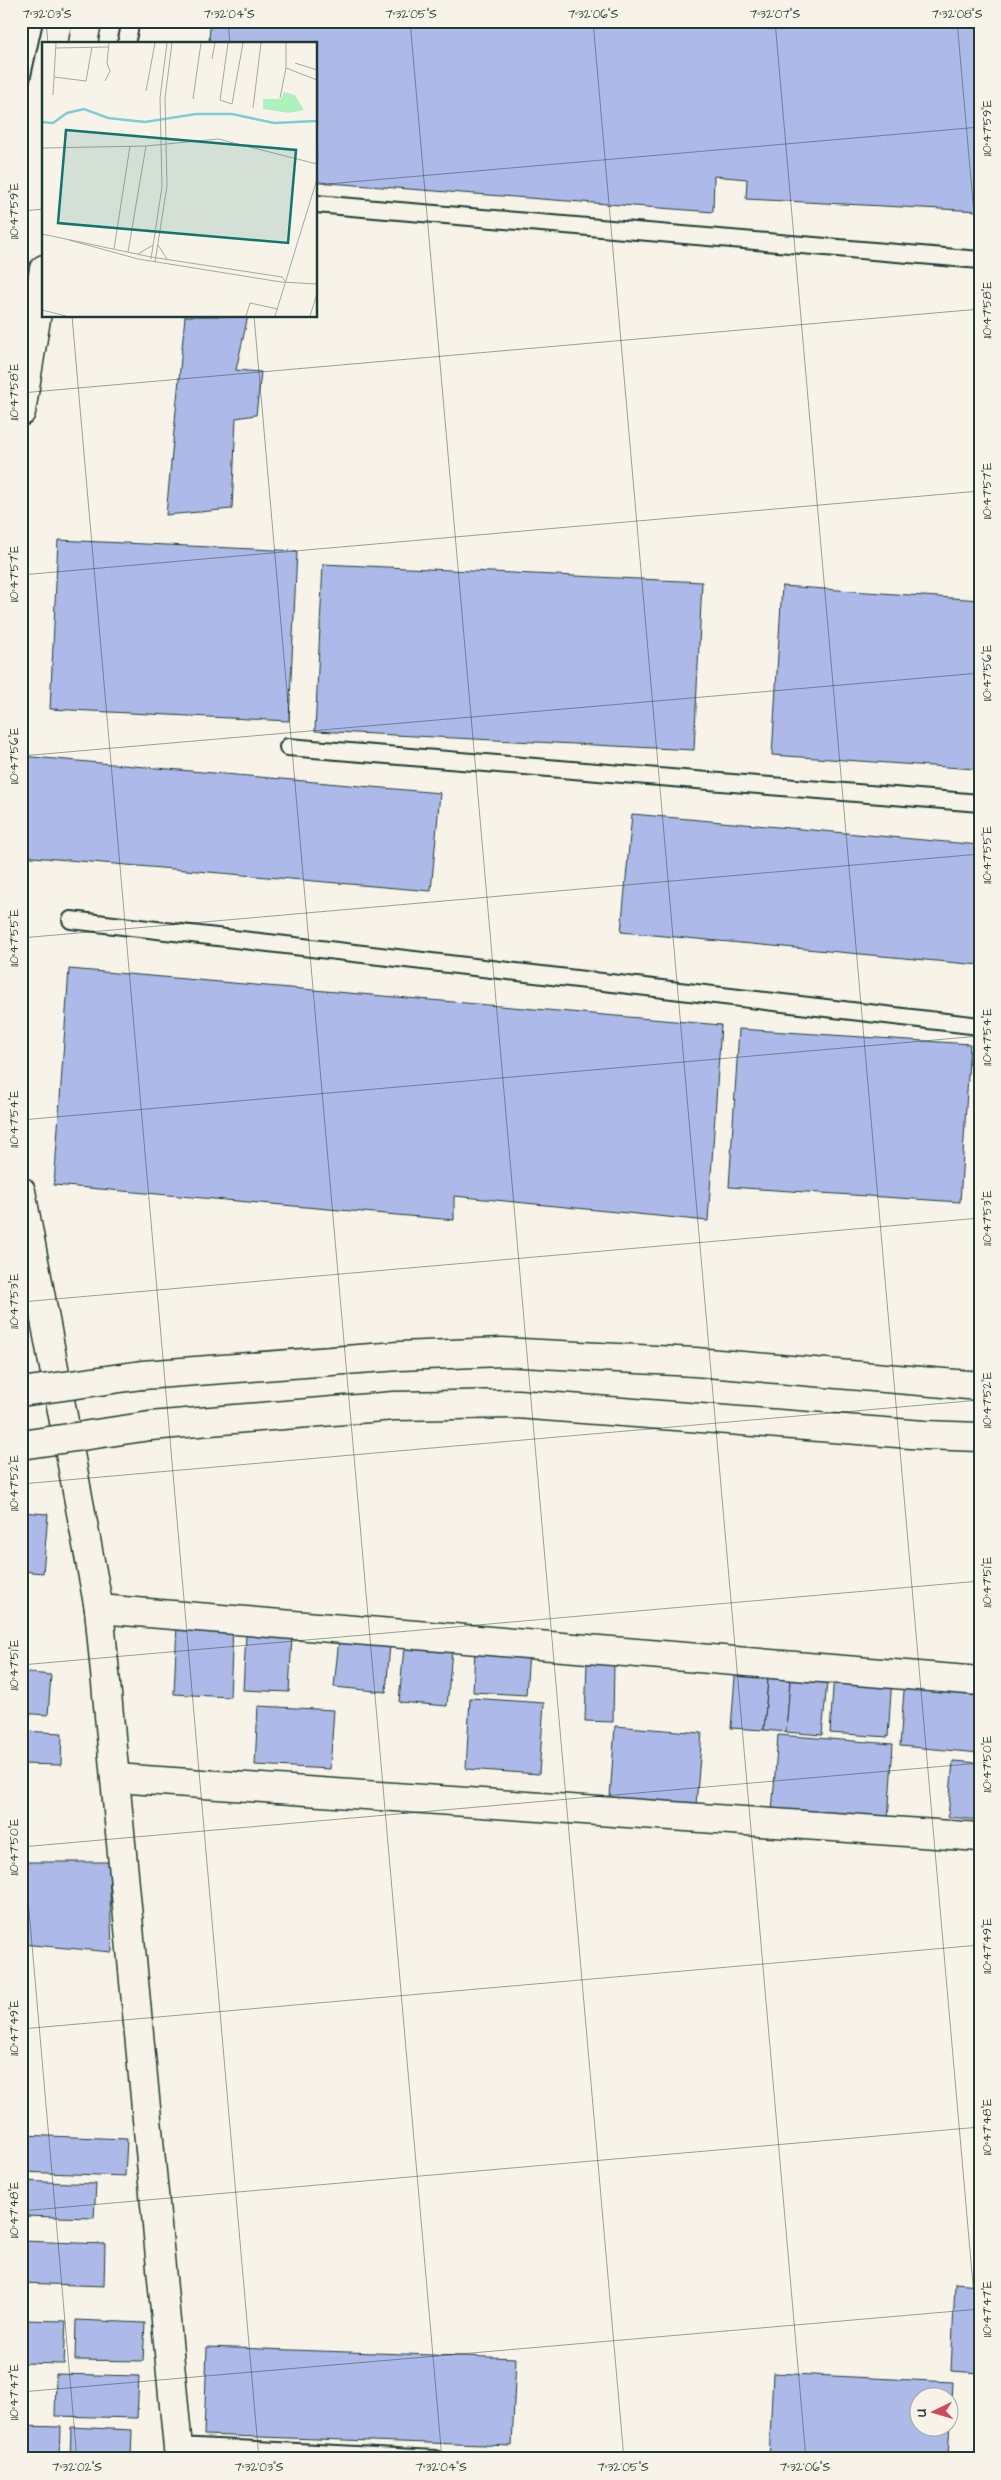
<svg xmlns="http://www.w3.org/2000/svg" width="1001" height="2480" font-family="'Architects Daughter',sans-serif">
	<rect width="100%" height="100%" fill="#f7f3e8"/>
	<filter id="ink" filterUnits="userSpaceOnUse"><feTurbulence type="fractalNoise" baseFrequency=".02" numOctaves="2"/><feDisplacementMap in="SourceGraphic" scale="10" xChannelSelector="R" yChannelSelector="G"/><feConvolveMatrix kernelMatrix="1 2 1 2 8 2 1 2 1" color-interpolation-filters="sRGB"/></filter>
	<g filter="url(#ink)">
		<g fill="#adb9e9" stroke="#1f3d34" fill-rule="evenodd">
			<polygon points="210,21 980,21 980,211 746,199 747,179 714,176 713,212 316,182 316,44 209,44"/>
			<polygon points="185,316 248,316 236,370 261,372 256,415 236,418 232,509 166,515"/>
			<polygon points="58,540 297,551 289,721 50,709"/>
			<polygon points="323,564 702,582 694,750 315,731"/>
			<polygon points="782,586 980,600 980,690 975,769 772,755"/>
			<polygon points="21,756 440,793 431,891 21,856"/>
			<polygon points="632,814 980,845 980,965 621,932"/>
			<polygon points="69,969 721,1025 708,1221 454,1196 454,1220 54,1185"/>
			<polygon points="739,1029 970,1044 960,1202 729,1187"/>
			<polygon points="21,1512 48,1514 43,1573 21,1571"/>
			<polygon points="177,1624 233,1627 230,1697 174,1694"/>
			<polygon points="246,1634 292,1636 289,1692 243,1690"/>
			<polygon points="405,1635 453,1639 447,1706 399,1702"/>
			<polygon points="339,1639 390,1644 386,1692 334,1687"/>
			<polygon points="475,1648 529,1651 526,1695 473,1692"/>
			<polygon points="587,1662 614,1662 613,1722 585,1721"/>
			<polygon points="736,1664 769,1667 764,1730 731,1728"/>
			<polygon points="769,1667 791,1669 786,1732 764,1730"/>
			<polygon points="791,1669 828,1672 822,1735 786,1732"/>
			<polygon points="21,1672 51,1675 48,1715 21,1713"/>
			<polygon points="834,1673 892,1678 888,1737 830,1733"/>
			<polygon points="905,1676 980,1682 980,1753 900,1746"/>
			<polygon points="470,1698 544,1703 539,1774 466,1769"/>
			<polygon points="258,1706 334,1710 330,1769 255,1765"/>
			<polygon points="615,1726 702,1733 696,1805 610,1797"/>
			<polygon points="21,1731 62,1733 61,1765 21,1764"/>
			<polygon points="778,1735 893,1744 888,1821 772,1812"/>
			<polygon points="953,1761 980,1763 980,1820 948,1817"/>
			<polygon points="21,1862 109,1862 112,1952 21,1944"/>
			<polygon points="21,2135 127,2139 125,2176 21,2172"/>
			<polygon points="21,2181 96,2184 94,2218 21,2216"/>
			<polygon points="21,2241 105,2244 104,2286 21,2283"/>
			<polygon points="955,2283 980,2285 980,2373 951,2371"/>
			<polygon points="21,2320 66,2321 64,2364 21,2363"/>
			<polygon points="76,2320 145,2323 143,2361 75,2360"/>
			<polygon points="207,2347 516,2358 512,2446 204,2435"/>
			<path d="M773 2373 952 2382 948 2459H769ZM918 2398H948V2428H918Z"/>
			<polygon points="56,2374 139,2376 137,2418 55,2416"/>
			<polygon points="21,2426 61,2427 60,2459 21,2459"/>
			<polygon points="71,2427 132,2430 131,2459 70,2459"/>
		</g>
		<g fill="none" stroke-linecap="round" stroke-linejoin="round">
			<defs>
				<g id="service">
					<polyline points="126,44 131,21"/>
					<polyline points="21,80 34,21"/>
					<polyline points="316,204 980,260"/>
					<polyline points="288,747 980,803"/>
					<polyline points="71,920 980,1026"/>
					<polyline points="177,2446 436,2459"/>
				</g>
				<g id="minor">
					<polyline points="83,44 87,21"/>
					<polyline points="21,412 44,269"/>
					<polyline points="21,1191 99,1609 179,2459"/>
					<polyline points="99,1609 980,1681"/>
					<polyline points="115,1778 980,1837"/>
				</g>
				<g id="motorway">
					<polyline points="142,1375 399,1356 502,1352 695,1362 980,1386"/>
					<polyline points="150,1426 394,1406 517,1404 924,1435 980,1437"/>
				</g>
			</defs>
			<use href="#service" stroke="#1f3d34" stroke-width="20"/>
			<use href="#minor" stroke="#1f3d34" stroke-width="31"/>
			<use href="#motorway" stroke="#1f3d34" stroke-width="31"/>
			<use href="#service" stroke="#f7f3e8" stroke-width="16"/>
			<use href="#minor" stroke="#f7f3e8" stroke-width="28"/>
			<use href="#motorway" stroke="#f7f3e8" stroke-width="28"/>
			<defs>
				<g id="motorway-bridge">
					<polyline points="21,1392 142,1375"/>
					<polyline points="21,1445 150,1426"/>
				</g>
			</defs>
			<use href="#motorway-bridge" stroke="#1f3d34" stroke-width="31" stroke-linecap="butt"/>
			<use href="#motorway-bridge" stroke="#f7f3e8" stroke-width="28"/>
		</g>
	</g>
	<path fill="none" stroke="#1f3d34" stroke-width="1" stroke-opacity="0.45" d="M46 21 48 44M228 21 230 44M410 21 624 2459M593 21 806 2459M775 21 980 2365M957 21 980 282M21 29 114 21M316 185 980 127M21 211 44 209M72 316 259 2459M254 316 442 2459M21 393 980 309M21 575 980 491M21 756 980 673M21 938 980 854M21 1120 980 1036M21 1302 980 1218M21 1484 980 1400M21 1665 980 1581M21 1819 77 2459M21 1847 980 1763M21 2029 980 1945M21 2211 980 2127M21 2392 980 2309"/>
	<g transform="translate(42 42)">
		<rect width="275" height="275" fill="#f7f3e8"/>
		<path d="M242 50 253 53 262 68 247 71 221 67V57H239Z" fill="#adf1bc"/>
		<path fill="none" stroke="#7ccdd5" stroke-width="2.5" d="M0 80 11 81 25 71 42 67 66 76 103 80 154 72H190L232 81 275 79"/>
		<path fill="none" stroke="#a1aaa0" stroke-width="1" d="M186 1 178 58 190 62 201 1M244 1V26L275 38M14 6 66 5M170 17 173 1M253 21 275 28M12 35 44 39 50 5M63 39 68 29 65 21 67 1M104 49 113 1M11 53 14 1M238 56 244 26M151 57 159 1M211 66 219 1M0 106 104 104 176 97 275 122M0 192 109 215 240 235 243 239M27 198 96 217 239 240 275 242M116 203 125 217M72 207 88 104M86 210 104 104M96 212 111 203M109 217 120 145 118 56 125 1M113 220 125 144 123 56 130 1M0 268 24 274M204 274 208 261 236 267M233 274 275 137M268 274 275 252"/>
		<path fill="#0f766e" fill-opacity="0.15" stroke="#0f766e" stroke-width="2.5" d="M24 88 254 108 246 201 16 181Z"/>
		<rect width="275" height="275" fill="none" stroke="#1f3d34" stroke-width="2.5"/>
	</g>
	<rect width="1001" height="2480" fill="none" stroke="#f7f3e8" stroke-width="55"/>
	<g transform="translate(934 2412) rotate(265)"><circle r="24" fill="#f7f3e8" stroke="#a1aaa0"/>
	<path d="M0-4L9 19L0 12L-9 19Z" fill="#d1495b"/>
	<text y="-8" font-size="14" font-weight="bold" text-anchor="middle" fill="#1f3d34">U</text>
	</g>
	<rect x="28" y="28" width="946" height="2424" fill="none" stroke="#1f3d34" stroke-width="2"/>
	<g font-size="12" text-anchor="middle" fill="#1f3d34">
		<text x="47" y="18">7°32'03"S</text>
		<text x="229" y="18">7°32'04"S</text>
		<text x="411" y="18">7°32'05"S</text>
		<text x="593" y="18">7°32'06"S</text>
		<text x="775" y="18">7°32'07"S</text>
		<text x="957" y="18">7°32'08"S</text>
		<text transform="translate(987 128) rotate(-90)" y="4">110°47'59"E</text>
		<text transform="translate(14 211) rotate(-90)" y="4">110°47'59"E</text>
		<text transform="translate(987 310) rotate(-90)" y="4">110°47'58"E</text>
		<text transform="translate(14 392) rotate(-90)" y="4">110°47'58"E</text>
		<text transform="translate(987 491) rotate(-90)" y="4">110°47'57"E</text>
		<text transform="translate(14 574) rotate(-90)" y="4">110°47'57"E</text>
		<text transform="translate(987 673) rotate(-90)" y="4">110°47'56"E</text>
		<text transform="translate(14 756) rotate(-90)" y="4">110°47'56"E</text>
		<text transform="translate(987 855) rotate(-90)" y="4">110°47'55"E</text>
		<text transform="translate(14 938) rotate(-90)" y="4">110°47'55"E</text>
		<text transform="translate(987 1037) rotate(-90)" y="4">110°47'54"E</text>
		<text transform="translate(14 1119) rotate(-90)" y="4">110°47'54"E</text>
		<text transform="translate(987 1218) rotate(-90)" y="4">110°47'53"E</text>
		<text transform="translate(14 1301) rotate(-90)" y="4">110°47'53"E</text>
		<text transform="translate(987 1400) rotate(-90)" y="4">110°47'52"E</text>
		<text transform="translate(14 1483) rotate(-90)" y="4">110°47'52"E</text>
		<text transform="translate(987 1582) rotate(-90)" y="4">110°47'51"E</text>
		<text transform="translate(14 1665) rotate(-90)" y="4">110°47'51"E</text>
		<text transform="translate(987 1764) rotate(-90)" y="4">110°47'50"E</text>
		<text transform="translate(14 1847) rotate(-90)" y="4">110°47'50"E</text>
		<text transform="translate(987 1946) rotate(-90)" y="4">110°47'49"E</text>
		<text transform="translate(14 2028) rotate(-90)" y="4">110°47'49"E</text>
		<text transform="translate(987 2127) rotate(-90)" y="4">110°47'48"E</text>
		<text transform="translate(14 2210) rotate(-90)" y="4">110°47'48"E</text>
		<text transform="translate(987 2309) rotate(-90)" y="4">110°47'47"E</text>
		<text transform="translate(14 2392) rotate(-90)" y="4">110°47'47"E</text>
		<text x="77" y="2471">7°32'02"S</text>
		<text x="259" y="2471">7°32'03"S</text>
		<text x="441" y="2471">7°32'04"S</text>
		<text x="623" y="2471">7°32'05"S</text>
		<text x="805" y="2471">7°32'06"S</text>
	</g>
</svg>
